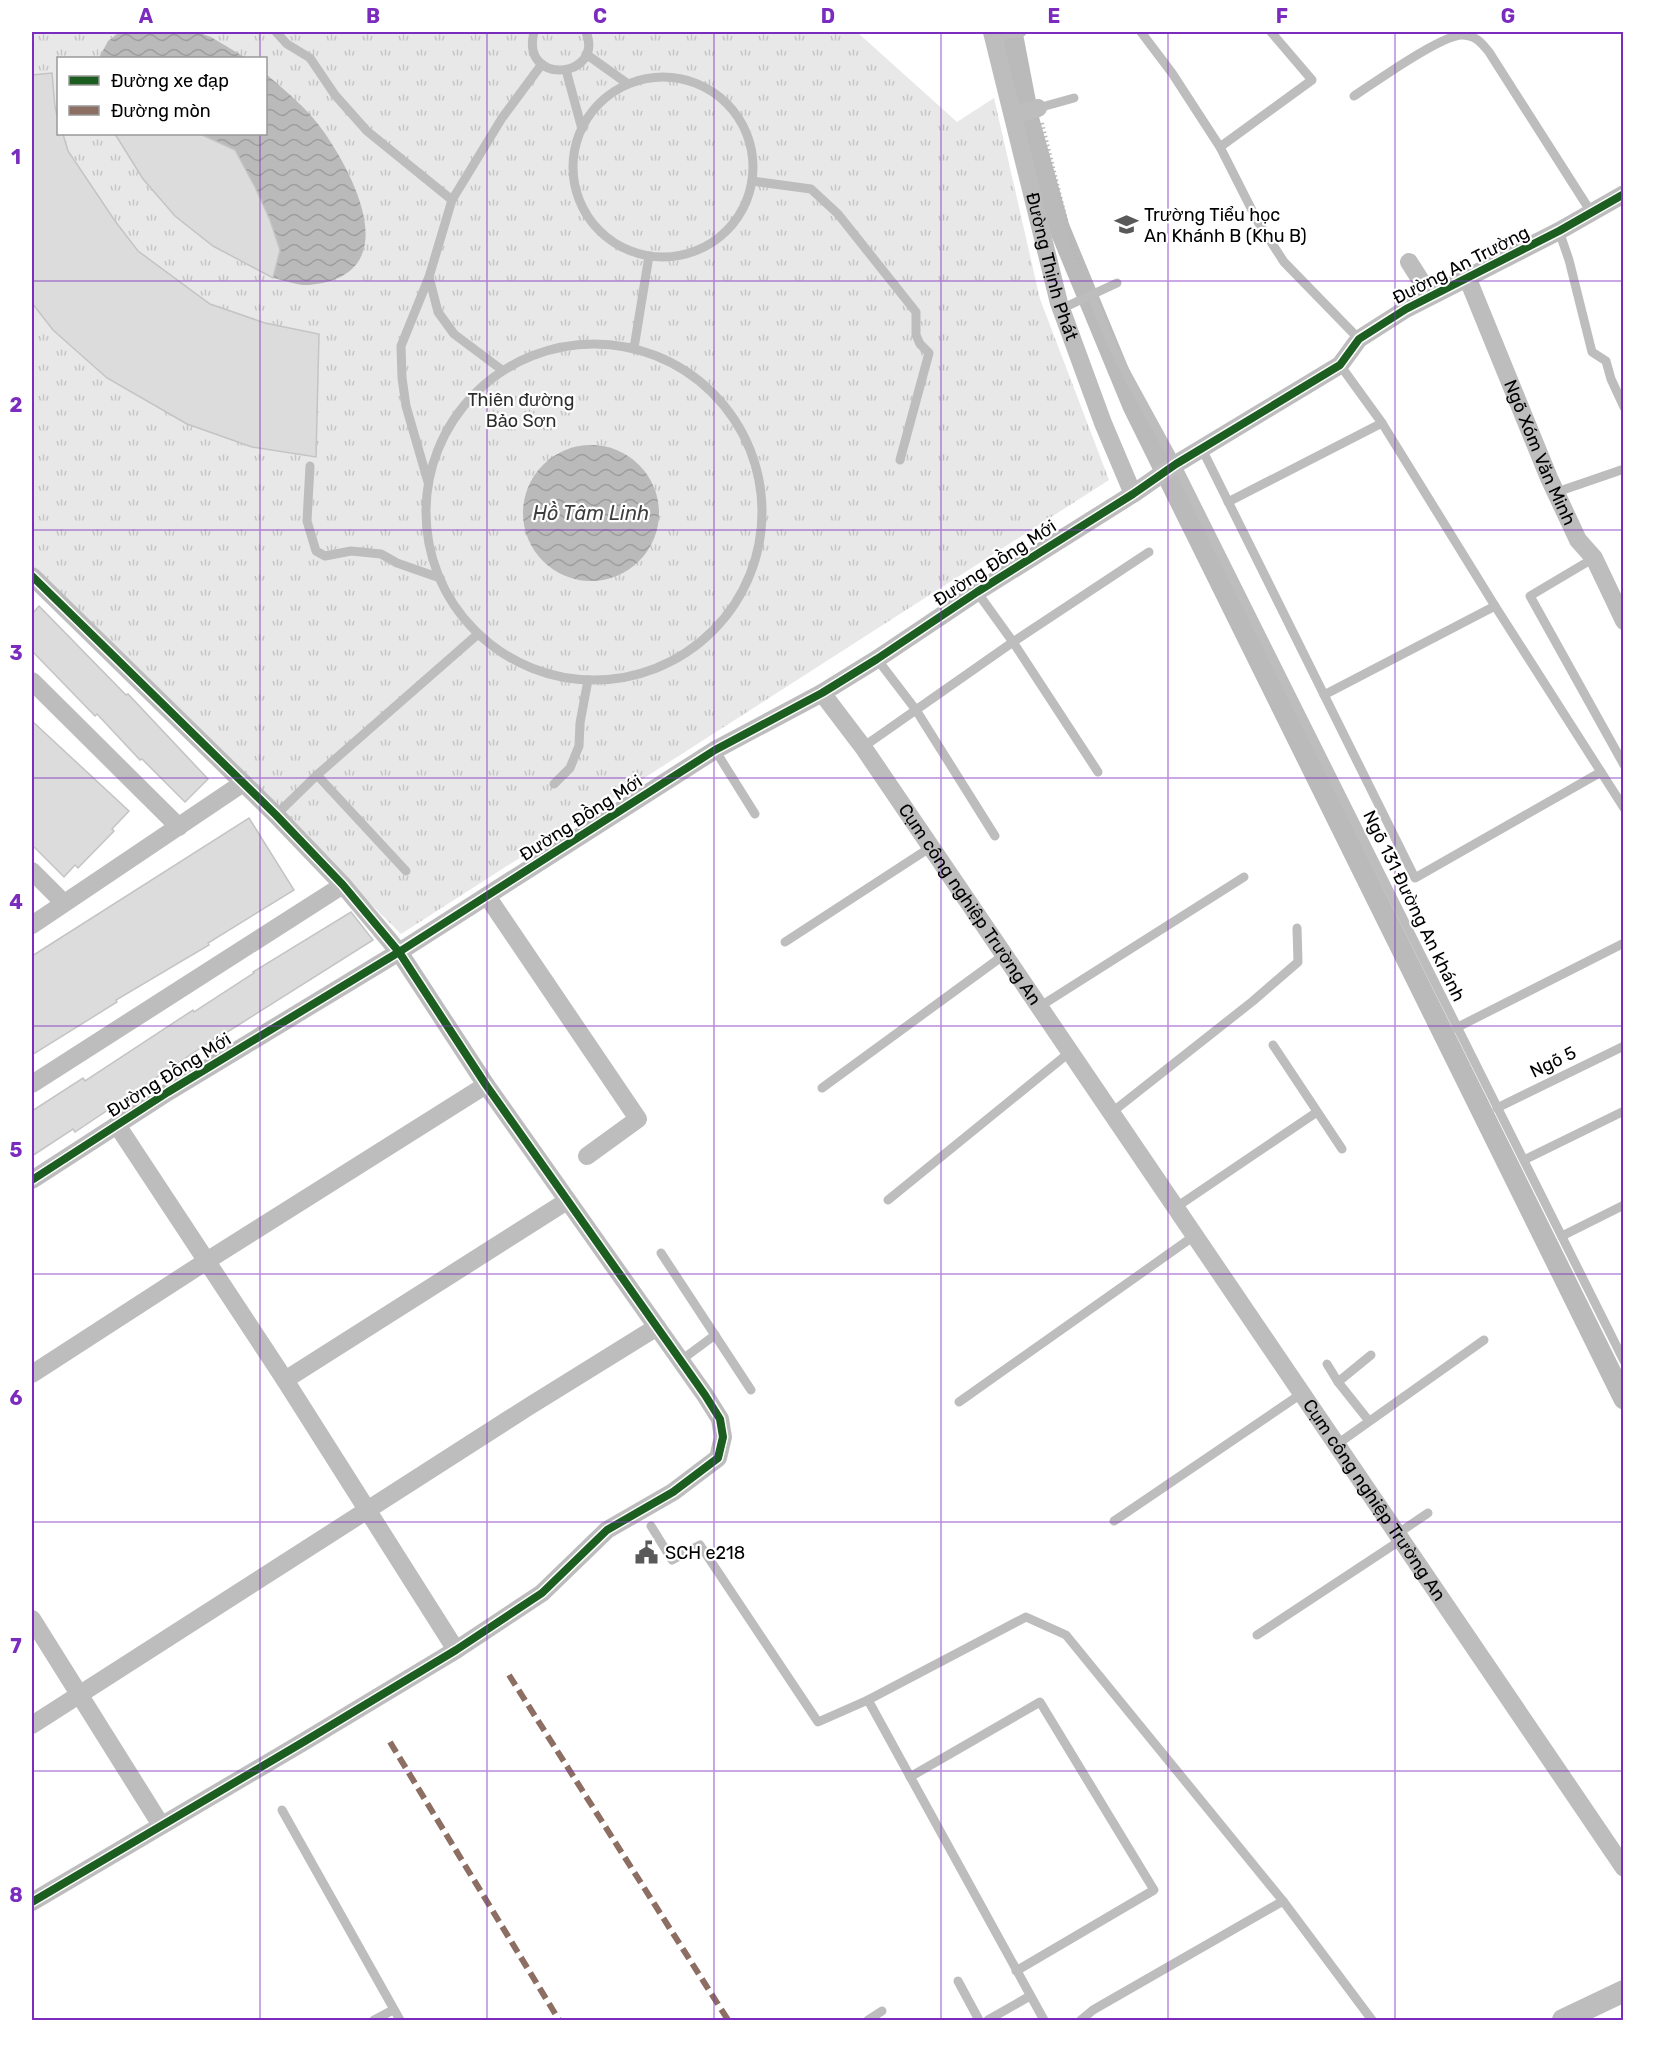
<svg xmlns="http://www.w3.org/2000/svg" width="1655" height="2052" font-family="Rubik,sans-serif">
	<defs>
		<pattern id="grass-tufts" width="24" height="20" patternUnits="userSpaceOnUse" patternTransform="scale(1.5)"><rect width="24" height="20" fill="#e8e8e8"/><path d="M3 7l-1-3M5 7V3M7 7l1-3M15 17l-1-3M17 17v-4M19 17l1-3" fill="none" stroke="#c5c5c5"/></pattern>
		<pattern id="water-waves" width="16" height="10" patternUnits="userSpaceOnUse" patternTransform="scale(1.5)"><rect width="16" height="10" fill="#bababa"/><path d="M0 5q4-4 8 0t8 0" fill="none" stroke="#9e9e9e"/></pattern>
	</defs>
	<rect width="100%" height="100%" fill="#fff"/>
	<path fill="url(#grass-tufts)" fill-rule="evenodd" d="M32 32H857L957 122 994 98 1040 299 1109 480 401 934 32 568ZM58 58H266V134H58Z"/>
	<g fill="url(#water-waves)">
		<polygon points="120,32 197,32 211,37 246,58 99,58 108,41"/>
		<path d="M266 74C287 92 308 109 324 132 357 180 405 276 309 285 298 286 284 280 273 278L279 250 235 150 200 134H266Z"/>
		<circle cx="591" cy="513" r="68"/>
	</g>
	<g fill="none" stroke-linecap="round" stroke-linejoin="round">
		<polyline stroke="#bababa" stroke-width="21" points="1012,32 1029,120 1059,227 1133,406 1624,1399"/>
	</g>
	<g fill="#dcdcdc" stroke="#c4c4c4" stroke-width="1.5">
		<polygon points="52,73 55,107 58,120 58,134 63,134 68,151 115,221 138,251 210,304 265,323 319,334 316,457 252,447 187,424 107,378 53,330 32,303 32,75"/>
		<polygon points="115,134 200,134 235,150 255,187 270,220 280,250 273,278 213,246 175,216 143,179"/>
		<polygon points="39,606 126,695 128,694 208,779 185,802 142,759 140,760 97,714 95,716 32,651 32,614"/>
		<polygon points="32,721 129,811 112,829 114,831 78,868 75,865 64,877 32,845"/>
		<polygon points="249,818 294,890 208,943 209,945 116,1000 117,1002 32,1055 32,956"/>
		<polygon points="351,912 373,940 221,1036 220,1035 75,1132 73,1129 32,1156 32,1111 83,1078 85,1081 193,1010 194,1012 254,973 253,972"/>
	</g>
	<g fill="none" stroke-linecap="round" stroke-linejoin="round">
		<polyline stroke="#b8b8b8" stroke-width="4" stroke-dasharray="1.5 3" stroke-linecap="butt" points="1042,123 1074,252 1086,283"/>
		<g stroke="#bdbdbd" stroke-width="9">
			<polyline points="276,32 287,44 310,58 335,95 367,131 452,200"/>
			<path d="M534 32C520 87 605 78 586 32"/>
			<polyline points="993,32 993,34 1002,35 1022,32"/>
			<polyline points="1141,32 1172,73 1220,147 1258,222 1284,262 1359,339"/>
			<polyline points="586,54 628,84"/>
			<polyline points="566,70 582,129"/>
			<circle cx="663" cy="167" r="90"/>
			<path d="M1354 96C1374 83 1442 34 1463 35 1476 36 1481 42 1489 52L1591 212"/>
			<polyline points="1038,108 1074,98"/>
			<polyline points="1220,147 1312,80 1271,32"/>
			<polyline points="752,181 811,189 838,214 916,312 916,335 920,344 929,353 900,460"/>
			<polyline points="1559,231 1569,260 1592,352 1606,361 1611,379 1624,407"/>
			<polyline points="429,277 438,312 454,334 502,370"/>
			<polyline points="1091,295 1118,358 1176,464 1624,1361"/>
			<polyline points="1061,309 1117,283"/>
			<circle cx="594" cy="512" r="168"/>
			<polyline points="634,348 649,256"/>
			<polyline points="1340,365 1382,423 1495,606 1624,808"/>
			<polyline points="1202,449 1415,878 1601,772"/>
			<polyline points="310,466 307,521 316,551 325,556 351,551 381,554 397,563 440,578"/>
			<polyline points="428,482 406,406 402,378 401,346 429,277 452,200 502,118 542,64"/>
			<polyline points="1557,492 1624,469"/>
			<polyline points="1228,502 1382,423"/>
			<polyline points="1594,558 1530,596 1624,765"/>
			<polyline points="977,592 1013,642 1098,772"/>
			<polyline points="877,659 916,710 995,836"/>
			<polyline points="1324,695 1495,606"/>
			<polyline points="863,747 1013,642 1149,552"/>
			<polyline points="715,750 755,814"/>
			<polyline points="317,775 406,871"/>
			<polyline points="554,784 570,768 579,746 580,723 588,680"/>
			<polyline points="276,815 317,775 478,634"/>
			<polyline points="785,942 931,847"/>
			<polyline points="1039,1007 1244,877"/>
			<polyline points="1456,1028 1624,943"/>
			<polyline points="1273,1045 1342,1149"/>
			<polyline points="822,1088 1004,955"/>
			<polyline points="1497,1108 1624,1046"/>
			<polyline points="1111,1113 1253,1001 1298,962 1297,928"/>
			<polyline points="1524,1160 1624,1111"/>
			<polyline points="888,1200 1070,1052"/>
			<polyline points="1175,1208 1317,1112"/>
			<polyline points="1562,1236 1624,1205"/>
			<polyline points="661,1253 751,1390"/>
			<polyline points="680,1361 715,1335"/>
			<polyline points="1327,1364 1338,1382 1369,1421"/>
			<polyline points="1338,1382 1371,1355"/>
			<polyline points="959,1402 1194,1236"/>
			<polyline points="1336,1445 1484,1340"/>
			<polyline points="1114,1521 1301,1394"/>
			<polyline points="651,1526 672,1560 700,1545 818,1722 868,1700 1026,1617 1066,1635 1283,1901 1372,2020"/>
			<polyline points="1397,1534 1428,1513"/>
			<polyline points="1257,1635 1401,1540"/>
			<polyline points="868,1700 1044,2020"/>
			<polyline points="910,1777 1040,1702 1154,1890 1016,1971"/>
			<polyline points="282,1810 400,2020"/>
			<polyline points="958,1981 979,2020"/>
			<polyline points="374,2020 393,2010"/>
			<polyline points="868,2020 882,2011"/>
			<polyline points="988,2020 1030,1996"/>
			<polyline points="1081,2020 1093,2010 1283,1901"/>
		</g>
		<g stroke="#bdbdbd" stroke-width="18">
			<path id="s1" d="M992 32 1059 303 1103 423 1133 494"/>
			<polyline points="1013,115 1038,108"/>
			<polyline points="1409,262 1430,295"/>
			<path id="s2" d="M1467 277 1549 478 1578 540 1594 558 1624 621"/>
			<polyline points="32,576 276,815 343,885 399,952 486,1085 705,1395 720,1419 723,1437 718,1458 673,1492 607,1530 542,1593 456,1650 305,1741 32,1902"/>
			<polyline points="32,681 179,827"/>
			<path id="s3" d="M822 693 863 747 1624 1868"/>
			<polyline points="32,871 64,903"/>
			<polyline points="487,896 638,1119 587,1156"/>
			<polyline points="32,925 243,783"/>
			<polyline points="32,1084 343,885"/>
			<polyline points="117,1125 285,1380 456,1650"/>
			<polyline points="32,1180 168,1092 399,952 715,750 822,693 877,659 977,592 1133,494 1176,464 1340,365 1359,339 1406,309 1559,231 1624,194"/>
			<polyline points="32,1374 205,1262 486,1085"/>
			<polyline points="285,1380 567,1201"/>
			<polyline points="32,1619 161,1825"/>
			<polyline points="32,1725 528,1407 657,1327"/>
		</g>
		<polyline stroke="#bdbdbd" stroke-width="22" points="1563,2020 1624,1991"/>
		<g stroke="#8d6e63" stroke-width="6" stroke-dasharray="12 6" stroke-linecap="butt">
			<polyline points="509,1675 728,2020"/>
			<polyline points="390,1742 559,2020"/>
		</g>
		<defs>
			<g id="cycleway">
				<polyline points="32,576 276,815 343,885 399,952 486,1085 705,1395 720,1419 723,1437 718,1458 673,1492 607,1530 542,1593 456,1650 305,1741 32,1902"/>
				<polyline points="32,1180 168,1092 399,952 715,750 822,693 877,659 977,592 1133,494 1176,464 1340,365 1359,339 1406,309 1559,231 1624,194"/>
			</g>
		</defs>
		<use href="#cycleway" stroke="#fff" stroke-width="11"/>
		<use href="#cycleway" stroke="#1b5e20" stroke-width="8"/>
	</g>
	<path fill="none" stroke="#7b2cbf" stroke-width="1.5" stroke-opacity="0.55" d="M260 32V58M487 32V2020M714 32V2020M941 32V2020M1168 32V2020M1395 32V2020M260 134V2020M32 281H1624M32 530H1624M32 778H1624M32 1026H1624M32 1274H1624M32 1522H1624M32 1771H1624"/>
	<defs>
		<symbol id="school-bare" viewBox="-9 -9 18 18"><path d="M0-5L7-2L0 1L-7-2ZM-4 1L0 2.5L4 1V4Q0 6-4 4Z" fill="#595959" stroke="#fff" stroke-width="2.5" paint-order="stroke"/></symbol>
		<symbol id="civic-bare" viewBox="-9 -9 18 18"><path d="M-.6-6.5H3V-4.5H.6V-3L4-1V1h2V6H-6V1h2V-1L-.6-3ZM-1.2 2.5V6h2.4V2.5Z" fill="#595959" stroke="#fff" stroke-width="2.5" paint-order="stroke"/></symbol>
	</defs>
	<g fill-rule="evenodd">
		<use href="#school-bare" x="1110" y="208" width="33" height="33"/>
		<use href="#civic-bare" x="630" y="1536" width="33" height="33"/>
	</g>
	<g text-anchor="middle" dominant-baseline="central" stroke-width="4.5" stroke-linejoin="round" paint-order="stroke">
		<g font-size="18" fill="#000" stroke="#fff" text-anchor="start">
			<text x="1144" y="215">Trường Tiểu học<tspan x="1144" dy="21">An Khánh B (Khu B)</tspan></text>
			<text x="665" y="1553">SCH e218</text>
		</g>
		<g font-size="18" fill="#000" stroke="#fff">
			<text transform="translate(1461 265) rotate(-27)">Đường An Trường</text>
			<text stroke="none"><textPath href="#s1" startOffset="242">Đường Thịnh Phát</textPath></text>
			<text stroke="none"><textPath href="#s2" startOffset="190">Ngõ Xóm Văn Minh</textPath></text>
			<text transform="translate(995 563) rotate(-33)">Đường Đồng Mới</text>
			<text transform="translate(581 818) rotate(-33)">Đường Đồng Mới</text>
			<text stroke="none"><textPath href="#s3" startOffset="258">Cụm công nghiệp Trường An</textPath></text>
			<text transform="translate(1414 906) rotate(64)">Ngõ 131 Đường An khánh</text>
			<text transform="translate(1553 1062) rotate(-26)">Ngõ 5</text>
			<text transform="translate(169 1075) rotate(-32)">Đường Đồng Mới</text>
			<text stroke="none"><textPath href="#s3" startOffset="978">Cụm công nghiệp Trường An</textPath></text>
		</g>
		<g font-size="18" fill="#2d2d2d" stroke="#fff">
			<text x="521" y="400">Thiên đường<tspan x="521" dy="21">Bảo Sơn</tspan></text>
		</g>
		<g font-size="20" font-style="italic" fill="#3e3e3e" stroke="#fff">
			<text x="591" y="513">Hồ Tâm Linh</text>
		</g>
	</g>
	<rect width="1655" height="2052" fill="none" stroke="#ffffff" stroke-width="66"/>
	<rect x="57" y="57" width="210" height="78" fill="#ffffff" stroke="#999999" stroke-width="1.5"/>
	<rect x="69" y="76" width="30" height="9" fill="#1b5e20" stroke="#999999" stroke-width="1.5"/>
	<text x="111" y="87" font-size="18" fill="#000000">Đường xe đạp</text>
	<rect x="69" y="106" width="30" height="9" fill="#8d6e63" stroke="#999999" stroke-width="1.5"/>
	<text x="111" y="117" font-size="18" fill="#000000">Đường mòn</text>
	<rect x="33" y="33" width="1589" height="1986" fill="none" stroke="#7b2cbf" stroke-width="2"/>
	<g font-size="20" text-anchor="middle" font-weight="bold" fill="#7b2cbf">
		<text x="146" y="23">A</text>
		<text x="373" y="23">B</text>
		<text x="600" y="23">C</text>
		<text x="828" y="23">D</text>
		<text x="1054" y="23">E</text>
		<text x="1282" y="23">F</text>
		<text x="1508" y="23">G</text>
		<text x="16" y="164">1</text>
		<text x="16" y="412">2</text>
		<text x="16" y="660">3</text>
		<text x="16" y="909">4</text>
		<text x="16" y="1157">5</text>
		<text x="16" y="1405">6</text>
		<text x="16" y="1653">7</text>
		<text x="16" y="1902">8</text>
	</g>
</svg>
